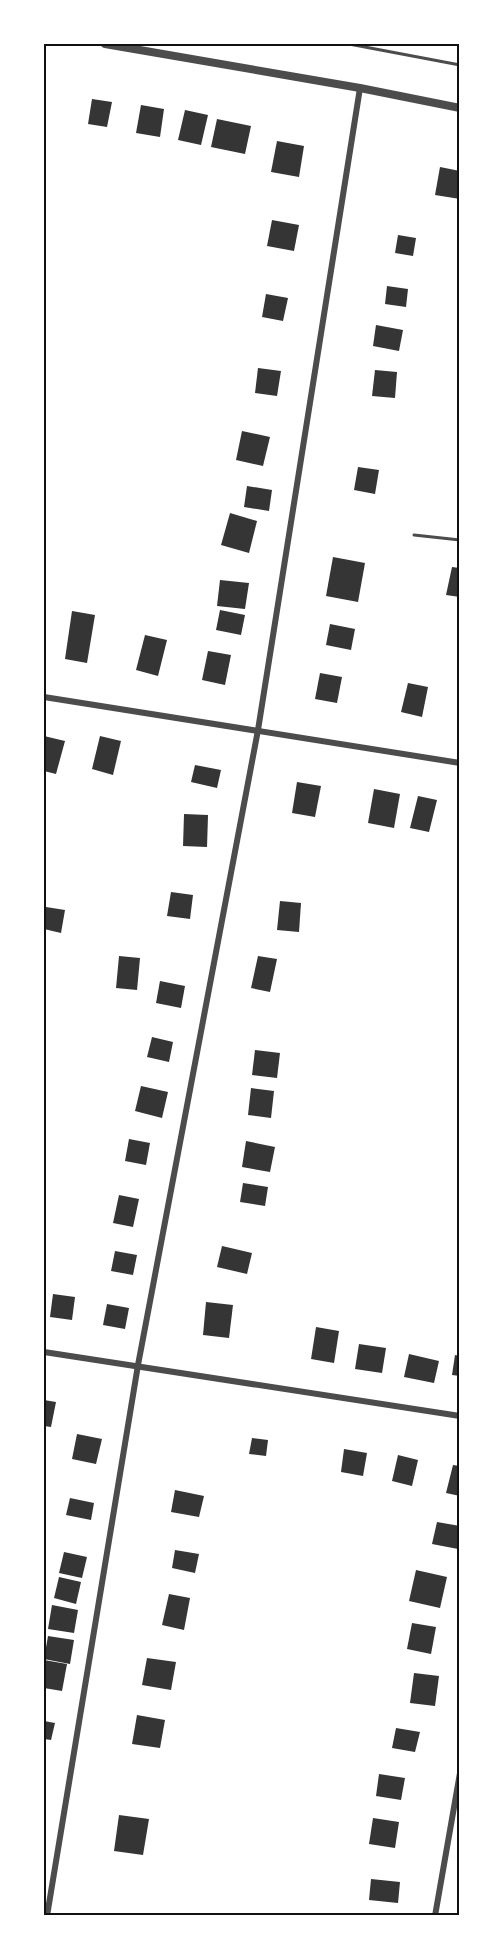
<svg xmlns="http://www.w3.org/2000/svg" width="503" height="1959" font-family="Raleway,sans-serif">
	<rect width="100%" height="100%" fill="#fff"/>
	<g fill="#353535">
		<polygon points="92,99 112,102 107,127 88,124"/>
		<polygon points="141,105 164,109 160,137 136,133"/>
		<polygon points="185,110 208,115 201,145 178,140"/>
		<polygon points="217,119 251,126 245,154 211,147"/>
		<polygon points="277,141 304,146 299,177 271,172"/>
		<polygon points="440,167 460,171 460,199 435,195"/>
		<polygon points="272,220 299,225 294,251 267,246"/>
		<polygon points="398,235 416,238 413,256 395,253"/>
		<polygon points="387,286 408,289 406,307 385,304"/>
		<polygon points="266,294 288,298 283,321 262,317"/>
		<polygon points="376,325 403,330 399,351 373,346"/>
		<polygon points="258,368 281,371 277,396 255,393"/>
		<polygon points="375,370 397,372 395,398 372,396"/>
		<polygon points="242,431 270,437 263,466 236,460"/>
		<polygon points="358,467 379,470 375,494 354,490"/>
		<polygon points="247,486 272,490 269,511 244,507"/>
		<polygon points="230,513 257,521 249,553 221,545"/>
		<polygon points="333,557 365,563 358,602 326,596"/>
		<polygon points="452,567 460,568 460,597 446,595"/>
		<polygon points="220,580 249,583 245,609 217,606"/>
		<polygon points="220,610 245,615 241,635 216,630"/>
		<polygon points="72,611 95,615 87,663 65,659"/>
		<polygon points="330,624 355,629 351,650 326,645"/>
		<polygon points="145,635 167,640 158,676 136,670"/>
		<polygon points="208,651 231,655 225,685 202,680"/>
		<polygon points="320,673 342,677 337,703 315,699"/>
		<polygon points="408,683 428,687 422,717 401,712"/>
		<polygon points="44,736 65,741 56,774 44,771"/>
		<polygon points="100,736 121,741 113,775 92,769"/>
		<polygon points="195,765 221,770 217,788 191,782"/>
		<polygon points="297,782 321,786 315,817 292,813"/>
		<polygon points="374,789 400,794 394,828 368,823"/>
		<polygon points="418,796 437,800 429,832 410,828"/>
		<polygon points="184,814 208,815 207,847 183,846"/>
		<polygon points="171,892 193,895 190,919 167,916"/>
		<polygon points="280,901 301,903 299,932 277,930"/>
		<polygon points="46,907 65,910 61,933 44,929"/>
		<polygon points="119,956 140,958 137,990 116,988"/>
		<polygon points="258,956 277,959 270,992 251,988"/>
		<polygon points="160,981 185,986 181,1008 156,1003"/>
		<polygon points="152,1037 173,1042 169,1062 147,1057"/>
		<polygon points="255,1050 280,1053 277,1078 252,1075"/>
		<polygon points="141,1086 168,1092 162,1118 135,1111"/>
		<polygon points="251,1088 274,1091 271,1118 248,1115"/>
		<polygon points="129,1139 150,1143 146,1165 125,1161"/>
		<polygon points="246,1141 275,1147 270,1172 242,1167"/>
		<polygon points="243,1183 268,1187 265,1206 240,1202"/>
		<polygon points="119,1195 139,1199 133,1227 113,1223"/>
		<polygon points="222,1246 252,1253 247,1274 217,1267"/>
		<polygon points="115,1251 137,1255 133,1275 111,1271"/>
		<polygon points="53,1294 75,1297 72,1320 50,1317"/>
		<polygon points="206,1302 233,1305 229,1338 203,1335"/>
		<polygon points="107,1304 129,1308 125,1329 103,1325"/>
		<polygon points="316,1327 339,1331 334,1363 311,1359"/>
		<polygon points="359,1344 386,1348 382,1373 355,1369"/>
		<polygon points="409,1354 439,1361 434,1383 404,1377"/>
		<polygon points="455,1355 460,1356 460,1376 452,1375"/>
		<polygon points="44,1400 56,1402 51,1427 44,1426"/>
		<polygon points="77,1434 102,1439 96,1464 72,1459"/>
		<polygon points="252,1438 268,1440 266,1456 249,1454"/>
		<polygon points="344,1449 367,1453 363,1476 341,1472"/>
		<polygon points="398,1455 418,1460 412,1486 392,1481"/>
		<polygon points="453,1465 460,1466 460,1496 446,1493"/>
		<polygon points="175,1490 204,1496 199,1517 171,1512"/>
		<polygon points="70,1498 94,1503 91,1520 66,1515"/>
		<polygon points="437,1522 460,1526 458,1549 432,1544"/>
		<polygon points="175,1550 199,1554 195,1573 172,1568"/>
		<polygon points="64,1552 87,1557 82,1578 59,1573"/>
		<polygon points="416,1570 447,1577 440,1608 409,1601"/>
		<polygon points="59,1577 81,1582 76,1604 54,1598"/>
		<polygon points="169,1594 190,1598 184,1630 162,1625"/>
		<polygon points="52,1605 78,1610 74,1633 48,1629"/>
		<polygon points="412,1623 436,1627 431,1654 407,1649"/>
		<polygon points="48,1636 74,1640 70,1664 44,1659"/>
		<polygon points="147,1658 176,1662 171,1690 142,1685"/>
		<polygon points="44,1660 67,1664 62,1691 44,1688"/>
		<polygon points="414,1673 439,1676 435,1706 410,1703"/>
		<polygon points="137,1715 165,1720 160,1748 132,1744"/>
		<polygon points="44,1721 55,1723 51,1740 44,1739"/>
		<polygon points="396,1728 420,1732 415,1752 392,1748"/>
		<polygon points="379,1774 405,1778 401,1800 376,1796"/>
		<polygon points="119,1815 149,1819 143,1855 114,1851"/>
		<polygon points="373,1818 399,1822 395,1848 369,1844"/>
		<polygon points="371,1879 400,1882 398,1903 369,1900"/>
	</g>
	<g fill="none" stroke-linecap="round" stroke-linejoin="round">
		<g stroke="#4c4c4c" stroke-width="3">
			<polyline points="349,44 460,65"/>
			<polyline points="414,535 460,540"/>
		</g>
		<g stroke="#4c4c4c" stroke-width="6">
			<polyline points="44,697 460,763"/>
			<polyline points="44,1352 460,1416"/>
			<polyline points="47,1916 138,1365 258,730 360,88"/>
			<polyline points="435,1916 460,1773"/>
		</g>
		<polyline stroke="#4c4c4c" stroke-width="8" points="105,44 360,88 460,108"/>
	</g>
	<rect width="503" height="1959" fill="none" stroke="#ffffff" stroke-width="90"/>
	<rect x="45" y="45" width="413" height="1869" fill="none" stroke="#111" stroke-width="2"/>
</svg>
